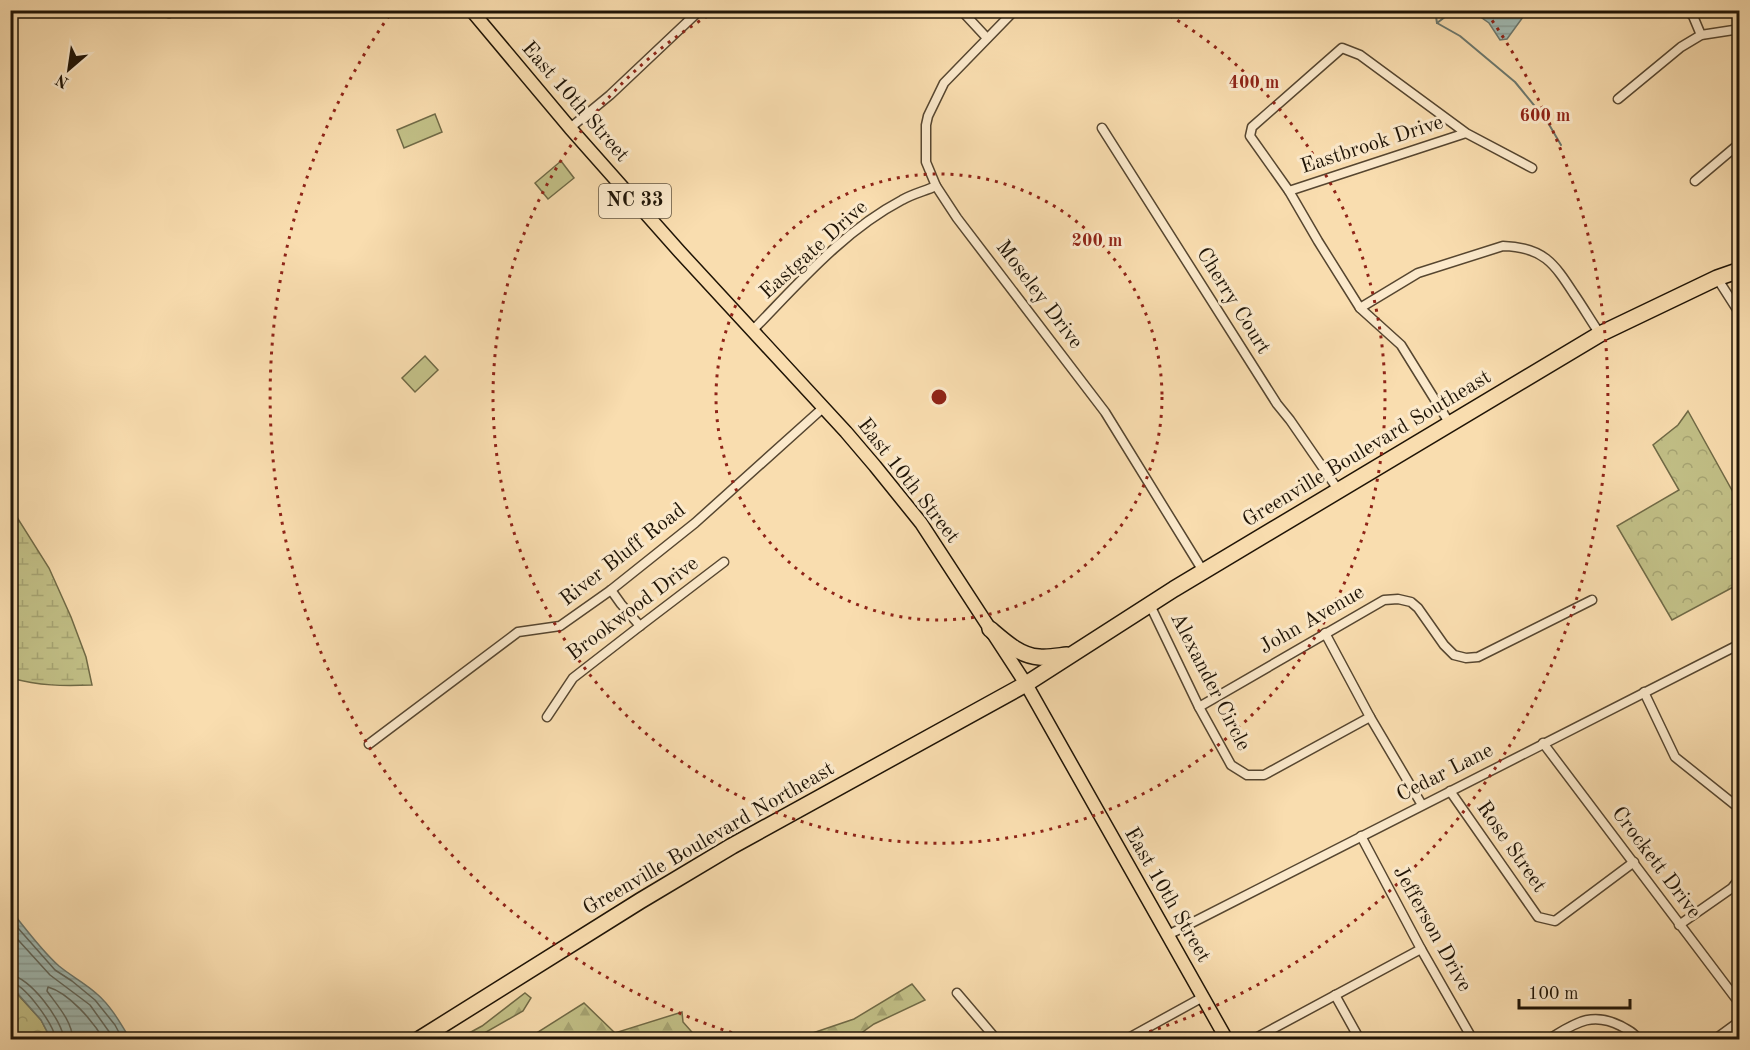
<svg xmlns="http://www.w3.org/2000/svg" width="1750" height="1050" font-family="'Old Standard TT',serif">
	<defs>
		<pattern id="forest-firs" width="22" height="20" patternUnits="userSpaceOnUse" patternTransform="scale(1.5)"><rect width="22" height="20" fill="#c2c087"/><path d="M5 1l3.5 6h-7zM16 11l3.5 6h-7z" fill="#a6a473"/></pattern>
		<pattern id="wetland-marsh" width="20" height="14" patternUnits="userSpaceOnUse" patternTransform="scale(1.5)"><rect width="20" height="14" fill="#c2c087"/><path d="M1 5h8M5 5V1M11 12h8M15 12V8" fill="none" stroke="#a6a473"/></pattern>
		<pattern id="park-crowns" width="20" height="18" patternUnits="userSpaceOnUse" patternTransform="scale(1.5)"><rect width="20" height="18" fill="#c2c087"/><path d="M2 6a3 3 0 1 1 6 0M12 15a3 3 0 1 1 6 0" fill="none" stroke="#a6a473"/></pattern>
		<pattern id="water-rules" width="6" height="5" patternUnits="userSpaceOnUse" patternTransform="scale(1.5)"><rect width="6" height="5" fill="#a0bab3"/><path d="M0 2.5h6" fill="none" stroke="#899f98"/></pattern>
	</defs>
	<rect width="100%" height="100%" fill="#f9ddaf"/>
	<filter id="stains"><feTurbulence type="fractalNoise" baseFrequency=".00333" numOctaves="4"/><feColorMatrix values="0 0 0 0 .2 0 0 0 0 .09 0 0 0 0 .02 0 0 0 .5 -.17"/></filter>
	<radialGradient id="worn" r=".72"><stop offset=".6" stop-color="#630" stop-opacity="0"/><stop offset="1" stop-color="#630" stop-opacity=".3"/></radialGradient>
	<g fill="url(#forest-firs)" stroke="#706a46" stroke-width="1.5">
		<polygon points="912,984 925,1000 874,1024 853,1039 795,1039 854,1019"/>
		<polygon points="525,993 531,998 523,1011 474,1039 458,1039 482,1026"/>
		<polygon points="584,1003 615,1033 682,1012 683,1022 698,1039 527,1039"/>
	</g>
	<path fill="url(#wetland-marsh)" stroke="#706a46" stroke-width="1.5" d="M10 505 13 511 49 568 71 617 86 657 92 685C62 686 40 686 11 678Z"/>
	<g fill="url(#park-crowns)" stroke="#706a46" stroke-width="1.5">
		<polygon points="1688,411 1739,503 1739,584 1672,620 1617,526 1679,490 1653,445 1678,425"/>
		<polygon points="10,986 41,1020 51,1039 11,1039"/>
	</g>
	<g fill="#c2c087" stroke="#706a46" stroke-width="1.5">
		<polygon points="435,114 442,132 404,148 397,130"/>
		<polygon points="561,161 574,178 548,199 535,183"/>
		<polygon points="425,356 438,370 415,392 402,378"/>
	</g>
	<g fill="url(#water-rules)" stroke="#6c786e" stroke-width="1.5">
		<polygon points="1472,11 1522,11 1523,17 1507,39 1500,40 1489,23"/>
		<path d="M10 909C24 927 42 951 59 966 71 976 85 983 97 994 111 1006 121 1024 130 1039H51L41 1020 11 986Z"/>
	</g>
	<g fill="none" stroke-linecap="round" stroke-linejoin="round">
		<g stroke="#60675c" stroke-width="1.5">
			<polyline points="10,919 55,970 72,981 95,1000 115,1025 123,1040"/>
			<polyline points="10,931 50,975 90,1005 115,1040"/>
			<path d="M10 975C29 976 63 1021 64 1040"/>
			<path d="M10 982C25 984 54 1025 56 1040"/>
			<path d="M73 1040C72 1021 57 1005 47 991L48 987C69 993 93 1021 104 1040"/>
		</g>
		<g stroke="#6c786e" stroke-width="2">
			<polyline points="1435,10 1437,23"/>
			<polyline points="1437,23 1460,36 1515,82 1547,121 1561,145"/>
			<polyline points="1437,23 1454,10"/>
		</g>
		<defs>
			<g id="street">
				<polyline points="961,10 987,38"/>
				<polyline points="1015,10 944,83 928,116 926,125 926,162 936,186 957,218 1105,412 1203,571"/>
				<polyline points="1687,10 1693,16 1701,35"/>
				<polyline points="169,13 172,10"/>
				<polyline points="1618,99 1681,47 1701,35 1740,29"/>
				<polyline points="570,128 610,95 700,10"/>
				<polyline points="1102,128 1277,404 1290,420 1339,491"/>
				<polyline points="1466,133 1360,55 1342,48 1252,127 1250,136 1289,191 1466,133 1532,168"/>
				<polyline points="1695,181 1740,143"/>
				<polyline points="1289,191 1318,241 1360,308 1401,345 1450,424"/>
				<polyline points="1717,278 1740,314"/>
				<path d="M1360 308 1418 273 1503 246C1543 247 1554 263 1574 294 1583 307 1591 321 1600 334"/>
				<path d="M752 331C798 284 843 231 902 200 912 194 925 191 936 186"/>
				<polyline points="611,590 621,604 640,626"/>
				<polyline points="1150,605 1199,707 1231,765 1247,775 1264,775 1370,717"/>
				<polyline points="1325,633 1370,717 1422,805"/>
				<polyline points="1644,692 1675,757 1740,809"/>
				<polyline points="1199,707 1384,600 1398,599 1411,602 1418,608 1444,645 1454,655 1466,658 1478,657 1592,600"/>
				<polyline points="547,717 573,678 640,626 724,562"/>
				<polyline points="1543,743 1740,1004"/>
				<polyline points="369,744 518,632 560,626 611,590 695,523 824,407"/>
				<polyline points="1450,791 1538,917 1555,921 1634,862"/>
				<polyline points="1361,836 1421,949 1473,1040"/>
				<polyline points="1679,925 1732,888 1740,878"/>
				<polyline points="1168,935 1740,644"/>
				<polyline points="957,993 997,1040"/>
				<polyline points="1335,995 1360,1040"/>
				<polyline points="1125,1040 1203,997"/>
				<polyline points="1252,1040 1421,949"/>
				<path d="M1547 1040C1573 1025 1590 1010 1621 1026 1628 1030 1635 1033 1639 1040"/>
				<polyline points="1714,1040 1740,1021"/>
			</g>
			<polyline id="primary" points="471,10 570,128 679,251 846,432 875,466 921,523 1026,684 1227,1040"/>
			<g id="highway">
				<path d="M990 629C1004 641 1020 656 1039 657 1048 658 1058 656 1067 655"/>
				<polyline points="418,1040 640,901 732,846 1026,684 1174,589 1600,334 1717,278 1740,270"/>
			</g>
		</defs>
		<use href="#street" stroke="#564630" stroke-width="11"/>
		<use href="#primary" stroke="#1f1406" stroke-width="15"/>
		<use href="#highway" stroke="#1f1406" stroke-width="18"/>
		<use href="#street" stroke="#fbe9cb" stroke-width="8"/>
		<use href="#primary" stroke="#f9ddaf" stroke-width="12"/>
		<use href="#highway" stroke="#f9ddaf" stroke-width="15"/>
	</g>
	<g fill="none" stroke="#8f2418" stroke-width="3" stroke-dasharray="3 6">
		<circle cx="939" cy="397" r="223"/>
		<path d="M1162 11A446 446 0 1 1 716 11"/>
		<path d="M749 1038A669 669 0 0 1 391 13M1487 13A669 669 0 0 1 1129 1038"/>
	</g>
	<g text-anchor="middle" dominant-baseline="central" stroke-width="6" stroke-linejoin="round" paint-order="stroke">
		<rect fill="#fbe9cb" stroke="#615441" stroke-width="1.5" x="599" y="184" width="72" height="34" rx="4.5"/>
		<g font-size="20" font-weight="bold" fill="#1f1406">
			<text x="635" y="201">NC 33</text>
		</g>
		<g font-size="21" fill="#1f1406" stroke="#fbe9cb">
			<text transform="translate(575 102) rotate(49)">East 10th Street</text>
			<text transform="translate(1372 145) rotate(-18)">Eastbrook Drive</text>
			<text transform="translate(814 250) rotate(-42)">Eastgate Drive</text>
			<text transform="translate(1039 295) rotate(53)">Moseley Drive</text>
			<text transform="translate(1233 301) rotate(58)">Cherry Court</text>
			<text transform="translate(1367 449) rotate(-31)">Greenville Boulevard Southeast</text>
			<text transform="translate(908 481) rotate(52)">East 10th Street</text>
			<text transform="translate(623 555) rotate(-38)">River Bluff Road</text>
			<text transform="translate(633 609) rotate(-37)">Brookwood Drive</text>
			<text transform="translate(1312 620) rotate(-30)">John Avenue</text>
			<text transform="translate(1210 682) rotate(63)">Alexander Circle</text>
			<text transform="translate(1445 773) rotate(-27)">Cedar Lane</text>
			<text transform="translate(709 839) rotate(-30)">Greenville Boulevard Northeast</text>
			<text transform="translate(1511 847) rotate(55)">Rose Street</text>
			<text transform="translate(1656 863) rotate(53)">Crockett Drive</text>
			<text transform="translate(1167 895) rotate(60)">East 10th Street</text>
			<text transform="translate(1432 929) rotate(61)">Jefferson Drive</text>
		</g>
	</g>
	<circle cx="939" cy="397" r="9" fill="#8f2418" stroke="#fbe9cb" stroke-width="3"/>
	<g font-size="18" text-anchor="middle" font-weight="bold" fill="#8f2418" stroke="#fbe9cb" stroke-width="6" stroke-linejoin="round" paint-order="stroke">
		<text x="1254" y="88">400 m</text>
		<text x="1545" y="121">600 m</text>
		<text x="1097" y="246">200 m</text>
	</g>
	<rect width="1750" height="1050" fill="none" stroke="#f9ddaf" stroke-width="36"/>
	<rect x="12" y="12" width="1726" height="1026" fill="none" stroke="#1f1406" stroke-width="3"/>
	<rect x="18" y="18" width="1714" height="1014" fill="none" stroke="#1f1406" stroke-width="1.5"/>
	<g transform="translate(69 69) rotate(209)" stroke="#fbe9cb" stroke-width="4.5" paint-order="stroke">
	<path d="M0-4.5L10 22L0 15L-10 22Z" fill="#1f1406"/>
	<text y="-9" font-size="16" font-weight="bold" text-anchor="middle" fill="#1f1406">N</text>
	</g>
	<path d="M1519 999v9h111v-9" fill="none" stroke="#1f1406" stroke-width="3"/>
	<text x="1528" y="999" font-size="18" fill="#1f1406" stroke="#fbe9cb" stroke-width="4.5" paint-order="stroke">100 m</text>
	<rect width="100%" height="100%" filter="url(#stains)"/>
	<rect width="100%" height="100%" fill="url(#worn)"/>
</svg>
